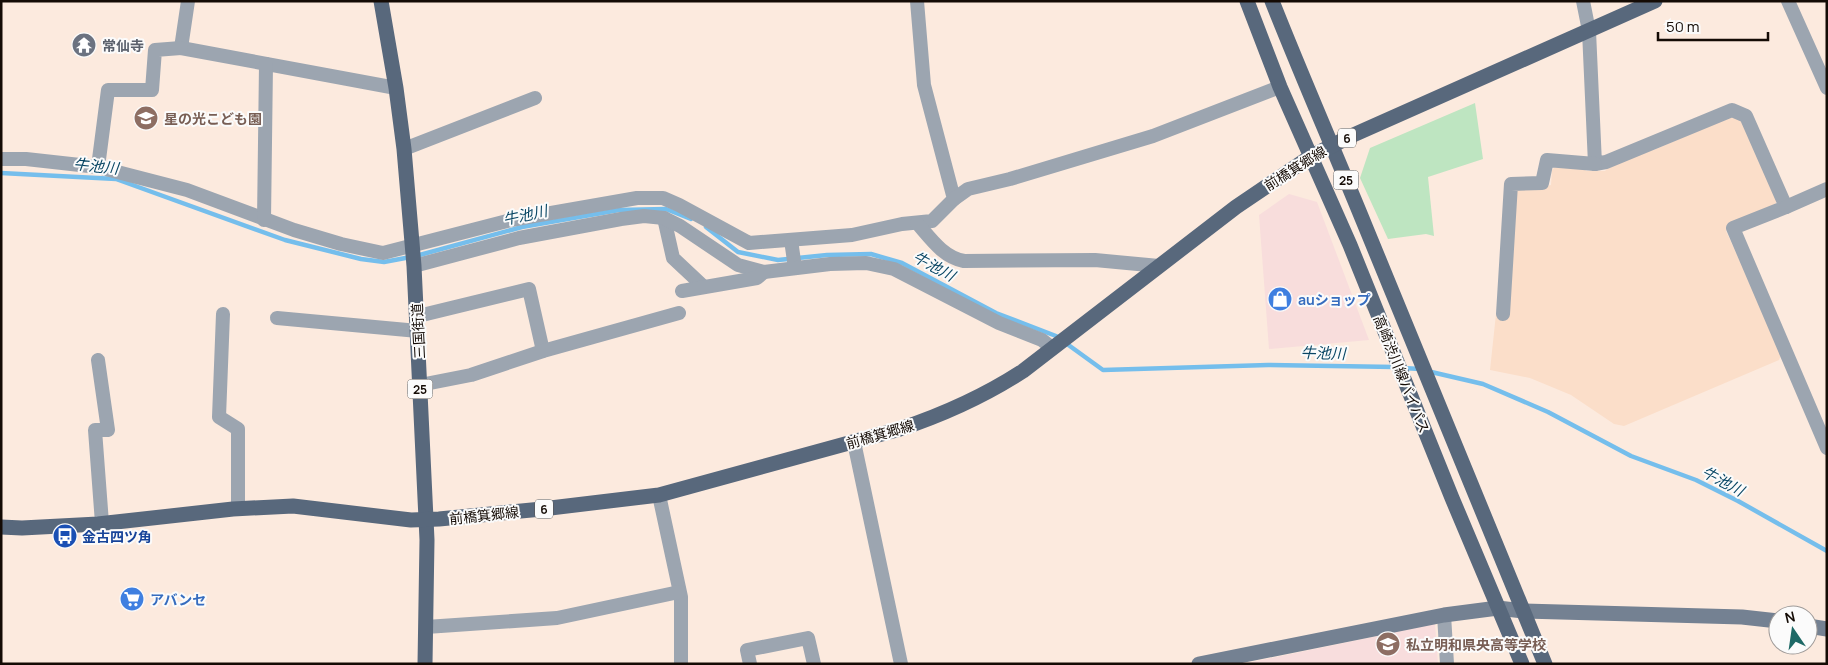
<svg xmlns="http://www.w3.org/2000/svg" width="1828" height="665" font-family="Manrope,'Noto Sans JP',sans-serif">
	<rect width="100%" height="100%" fill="#fceade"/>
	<polygon fill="#f8dddc" points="1289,194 1317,202 1369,340 1269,349 1259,215"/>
	<polygon fill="#fbdec9" points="1734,115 1742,118 1778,198 1774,207 1733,224 1726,231 1782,353 1779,360 1624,426 1614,424 1571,395 1530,378 1490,370 1496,314 1506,314 1515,192 1522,187 1535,189 1551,185 1552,170 1556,166 1582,166 1586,171 1605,171 1607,169 1643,152 1654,150"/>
	<polygon fill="#f8dddd" points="1435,624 1438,664 1242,664"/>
	<polygon fill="#bee5c1" points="1475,103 1483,159 1428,177 1434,236 1426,234 1388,239 1360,178 1370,148"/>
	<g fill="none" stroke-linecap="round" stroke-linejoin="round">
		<g stroke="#75beec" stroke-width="4.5">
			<polyline points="1,173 116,179 285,240 361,259 384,262 416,256 522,227 619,210 666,209 691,219"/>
			<polyline points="706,227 738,252 778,260 827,255 871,254 902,263 996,313 1056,336 1103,370 1268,365 1395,367"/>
			<polyline points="1403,368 1420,369"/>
			<polyline points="1427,371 1483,384 1548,412 1631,456 1696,480 1738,501 1827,551"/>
		</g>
		<g stroke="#9ca5b0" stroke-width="14">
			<polyline points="188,1 181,48 396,88"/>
			<polyline points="1583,1 1589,31 1595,164 1606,162 1732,110 1746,116 1786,207 1733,228 1827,448"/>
			<polyline points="1788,1 1827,88"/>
			<polyline points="404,149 535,98"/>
			<polyline points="1,159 26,159 98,167 187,190 294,230 341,244 383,253 511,220 637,198 663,198 679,205 749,243 852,235 902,224 932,221 954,199 924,85 917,1"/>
			<polyline points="98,167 108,90 152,90 155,50 181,48"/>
			<polyline points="954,199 968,189 1010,179 1153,136 1280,87"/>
			<polyline points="1786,207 1827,189"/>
			<polyline points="664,218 673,258 704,287"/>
			<polyline points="264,220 266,64"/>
			<path d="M917 223C931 239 943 257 964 261L1095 260 1159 266"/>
			<polyline points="791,240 795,268"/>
			<polyline points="414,266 519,238 621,219 644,216 664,218 680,226 738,265 764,272 830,264 866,263 894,269 999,323 1042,340 1052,348"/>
			<polyline points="682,291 757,278 764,272"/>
			<polyline points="223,314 219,417 238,429 238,509"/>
			<polyline points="1503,314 1511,184 1542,183 1547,160 1595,164"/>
			<polyline points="418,316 529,289 543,351"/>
			<polyline points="277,318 418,331"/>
			<polyline points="98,360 108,430 95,430 102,523"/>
			<polyline points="420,385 471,375 543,351 679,313"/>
			<polyline points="854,442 901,664"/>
			<polyline points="659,495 681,597 681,664"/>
			<polyline points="1444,615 1447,664"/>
			<polyline points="426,627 557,618 679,592"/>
			<polyline points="750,664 747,650 808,638 814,664"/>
		</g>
		<g stroke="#748192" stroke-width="15">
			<polyline points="1808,626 1827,629"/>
			<polyline points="1199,664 1444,615 1498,608 1523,611 1742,617 1778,621"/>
		</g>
		<g stroke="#58687c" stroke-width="15">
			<polyline points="381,1 396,88 404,149 414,266 427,540 425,664"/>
			<polyline points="1247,1 1280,87 1350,245 1452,498 1522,664"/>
			<path d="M1272 1C1302 77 1335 152 1366 228 1426 373 1484 519 1545 664"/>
			<path d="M1 527 22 528 98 524 233 509 293 506 411 520 439 519 542 509 659 495 900 429C945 414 983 397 1023 371L1236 207 1310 157 1351 136 1655 1"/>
		</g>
	</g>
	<defs>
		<symbol id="temple-disc" viewBox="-11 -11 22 22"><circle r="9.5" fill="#6b7280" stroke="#fbfbfb"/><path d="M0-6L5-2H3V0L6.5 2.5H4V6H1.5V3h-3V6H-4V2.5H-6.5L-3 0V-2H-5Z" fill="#fff"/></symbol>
		<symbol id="school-disc" viewBox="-11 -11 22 22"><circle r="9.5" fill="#8d6e63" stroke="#fbfbfb"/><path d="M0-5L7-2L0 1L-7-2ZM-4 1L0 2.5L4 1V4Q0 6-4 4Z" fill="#fff"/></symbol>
		<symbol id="shop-disc" viewBox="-11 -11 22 22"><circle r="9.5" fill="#3f7fe0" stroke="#fbfbfb"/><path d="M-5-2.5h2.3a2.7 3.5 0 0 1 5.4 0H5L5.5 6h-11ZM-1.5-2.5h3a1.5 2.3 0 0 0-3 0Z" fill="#fff"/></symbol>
		<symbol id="bus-disc" viewBox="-11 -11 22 22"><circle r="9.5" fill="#1a4fb4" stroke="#fbfbfb"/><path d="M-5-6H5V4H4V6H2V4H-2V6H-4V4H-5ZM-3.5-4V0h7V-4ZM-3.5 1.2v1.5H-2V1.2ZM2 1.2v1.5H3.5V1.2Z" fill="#fff"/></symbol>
		<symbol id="supermarket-disc" viewBox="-11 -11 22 22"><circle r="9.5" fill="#3f7fe0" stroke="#fbfbfb"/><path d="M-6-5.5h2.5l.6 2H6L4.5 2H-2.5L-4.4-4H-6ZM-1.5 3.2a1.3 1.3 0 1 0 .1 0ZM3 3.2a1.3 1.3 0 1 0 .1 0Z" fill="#fff"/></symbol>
	</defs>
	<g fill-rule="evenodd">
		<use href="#temple-disc" x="70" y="31" width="28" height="28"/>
		<use href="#school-disc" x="132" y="104" width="28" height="28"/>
		<use href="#shop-disc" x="1266" y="285" width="28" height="28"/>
		<use href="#bus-disc" x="51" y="522" width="28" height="28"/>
		<use href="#supermarket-disc" x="118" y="585" width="28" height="28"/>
		<use href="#school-disc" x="1374" y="630" width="28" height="28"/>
	</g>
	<g text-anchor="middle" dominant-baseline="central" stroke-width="4" stroke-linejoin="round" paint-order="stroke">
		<g fill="#fbfbfb" stroke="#59534f" stroke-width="1">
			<rect x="1338" y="128.5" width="18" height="19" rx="4"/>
			<rect x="1333.5" y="170.5" width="25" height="19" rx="4"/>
			<rect x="407.5" y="379.5" width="25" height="19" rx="4"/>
			<rect x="535" y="499.5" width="18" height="19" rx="4"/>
		</g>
		<g font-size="12" font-weight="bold" fill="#140b05">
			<text x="1347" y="138">6</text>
			<text x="1346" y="180">25</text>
			<text x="420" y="389">25</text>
			<text x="544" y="509">6</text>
		</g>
		<g font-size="14" font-weight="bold" fill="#5b616d" stroke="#fbfbfb" text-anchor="start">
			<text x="102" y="45">常仙寺</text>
		</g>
		<g font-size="14" font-weight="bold" fill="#785e54" stroke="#fbfbfb" text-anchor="start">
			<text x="164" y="118">星の光こども園</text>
			<text x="1406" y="644">私立明和県央高等学校</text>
		</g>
		<g font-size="14" fill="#140b05" stroke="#fbfbfb">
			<text transform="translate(1295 168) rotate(-32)">前橋箕郷線</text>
			<text transform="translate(418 331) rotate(-93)">三国街道</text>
			<text transform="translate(1402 374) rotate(68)">高崎渋川線バイパス</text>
			<text transform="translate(880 434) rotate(-16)">前橋箕郷線</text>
			<text transform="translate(484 515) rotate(-6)">前橋箕郷線</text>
		</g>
		<g font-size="14" font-weight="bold" fill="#366cbe" stroke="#fbfbfb" text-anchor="start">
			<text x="1298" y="299">auショップ</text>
			<text x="150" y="599">アバンセ</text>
		</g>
		<g font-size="14" font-weight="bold" fill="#164399" stroke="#fbfbfb" text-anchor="start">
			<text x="82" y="536">金古四ツ角</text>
		</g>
		<g font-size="15" font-style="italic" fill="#094664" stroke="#fbfbfb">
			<text transform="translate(96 166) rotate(6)">牛池川</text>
			<text transform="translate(525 215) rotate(-12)">牛池川</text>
			<text transform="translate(934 266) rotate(28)">牛池川</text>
			<text transform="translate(1323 353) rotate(1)">牛池川</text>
			<text transform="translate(1723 481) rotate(28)">牛池川</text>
		</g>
	</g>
	<rect width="1828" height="665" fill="none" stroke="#140b05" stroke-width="5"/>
	<g transform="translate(1793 630) rotate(347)"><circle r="24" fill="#fbfbfb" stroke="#9f9b99"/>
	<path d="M0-4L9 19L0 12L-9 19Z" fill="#1e6966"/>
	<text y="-8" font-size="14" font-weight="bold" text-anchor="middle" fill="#140b05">N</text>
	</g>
	<path d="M1658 32v8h110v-8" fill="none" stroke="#140b05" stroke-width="2.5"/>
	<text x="1666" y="32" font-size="15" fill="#140b05" stroke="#fbfbfb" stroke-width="4" paint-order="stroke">50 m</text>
</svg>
